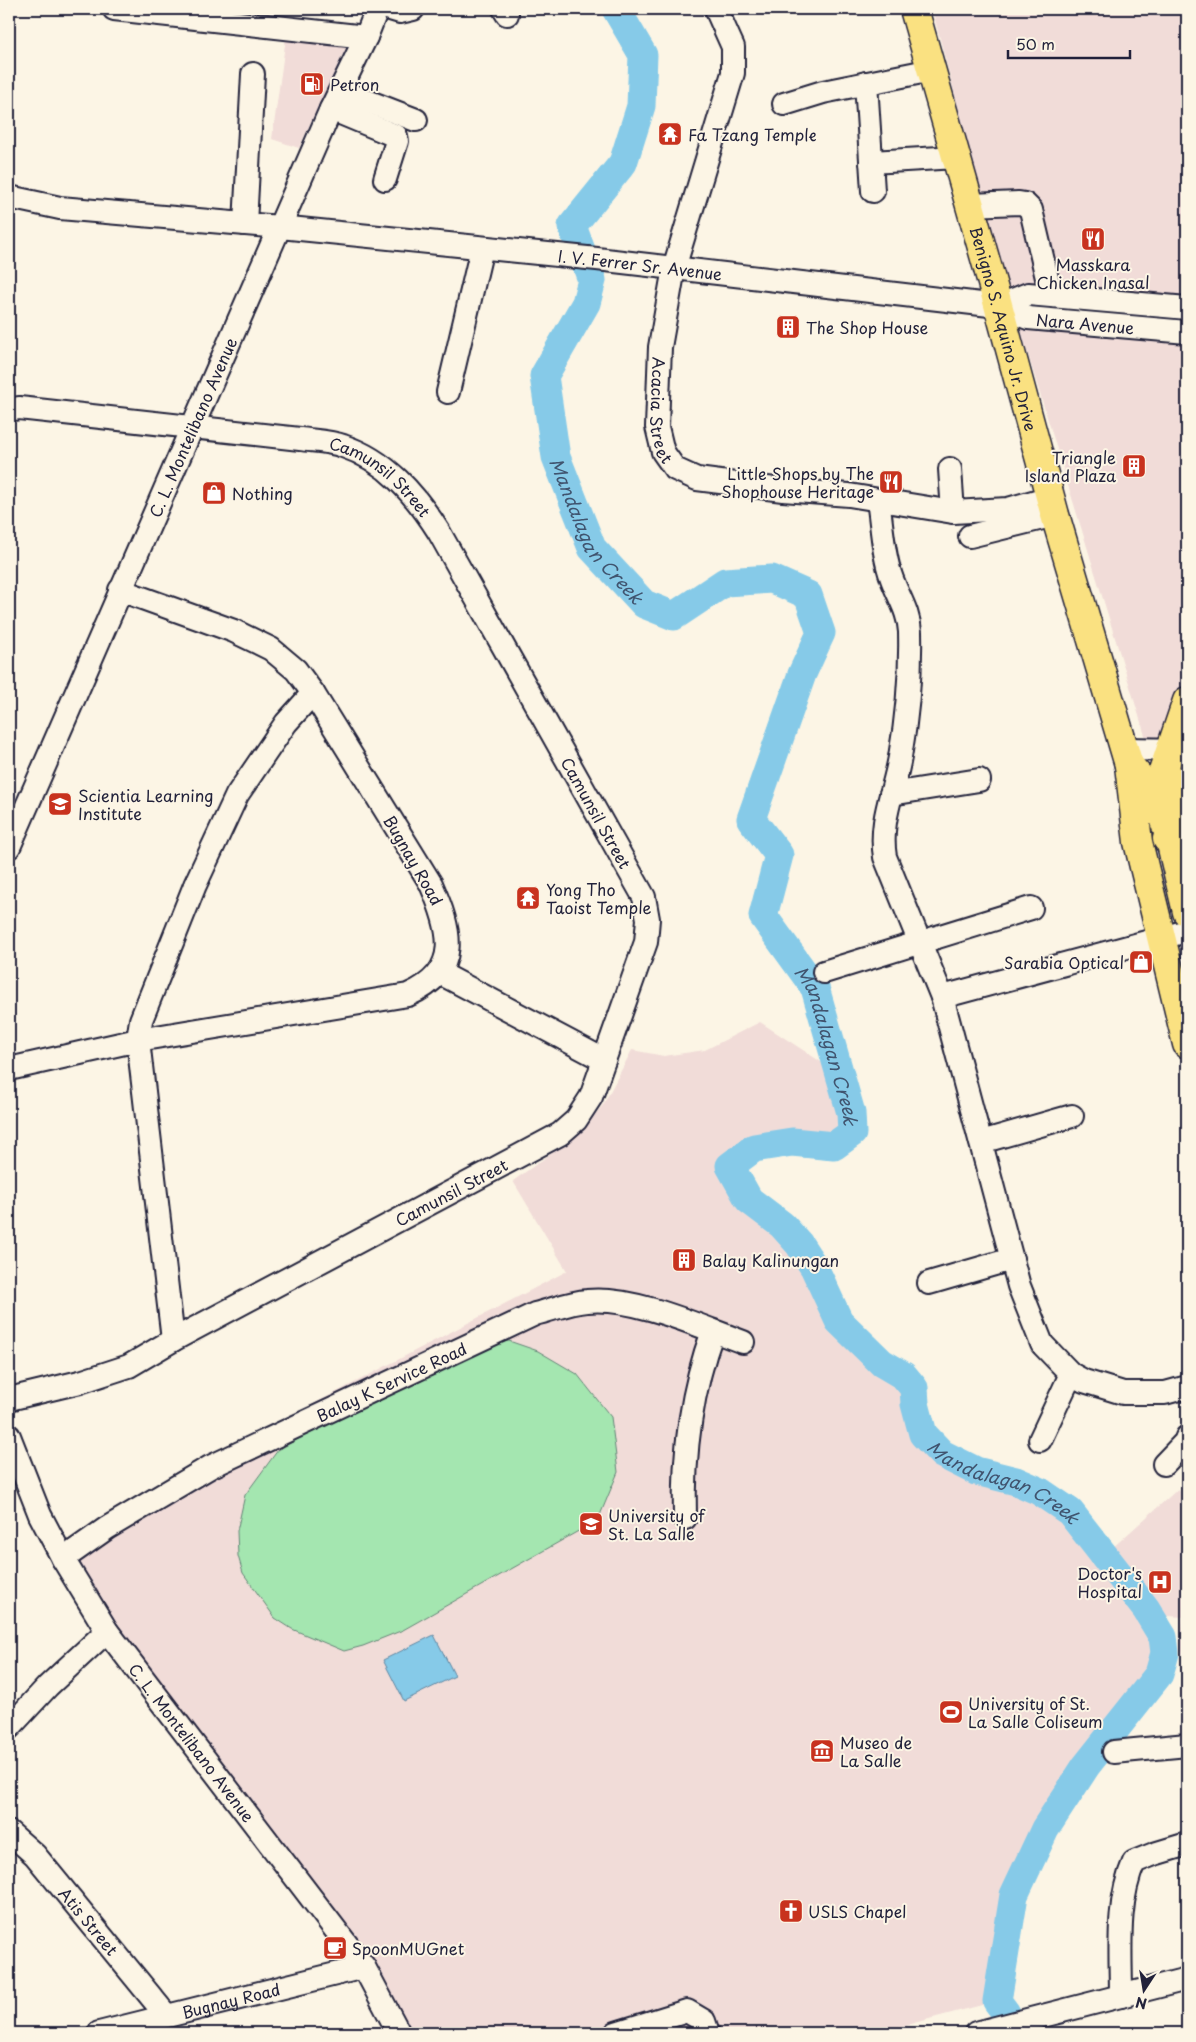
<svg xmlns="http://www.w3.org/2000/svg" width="1196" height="2042" font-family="'Playpen Sans',sans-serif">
	<rect width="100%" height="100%" fill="#fcf5e5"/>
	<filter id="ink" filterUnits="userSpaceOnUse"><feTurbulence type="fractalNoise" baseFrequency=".02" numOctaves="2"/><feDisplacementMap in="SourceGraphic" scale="10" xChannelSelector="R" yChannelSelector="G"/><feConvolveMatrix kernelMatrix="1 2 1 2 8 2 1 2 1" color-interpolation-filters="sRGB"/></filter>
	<g filter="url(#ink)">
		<g fill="#f1dcd8">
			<polygon points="932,9 1187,9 1187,872 997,254"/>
			<polygon points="287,30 350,39 299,148 272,139"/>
			<polygon points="760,1022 838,1073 851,1113 852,1133 834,1146 792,1142 754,1148 730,1166 749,1200 782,1225 799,1244 814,1267 839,1321 882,1363 904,1376 914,1388 915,1404 923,1434 942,1454 976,1471 1016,1481 1039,1491 1070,1512 1146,1609 1163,1637 1165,1653 1159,1674 1086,1766 1045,1829 1014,1895 997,2001 876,2033 411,2033 363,1949 95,1596 68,1545 207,1460 567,1271 513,1181 577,1135 603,1105 632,1050 664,1056 705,1050"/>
			<polygon points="1178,1489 1187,1501 1187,1663 1180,1649 1183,1617 1154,1615 1110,1550"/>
		</g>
		<polygon fill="#a4e6b0" stroke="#638476" points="509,1341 538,1351 577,1374 611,1417 618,1472 598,1520 403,1630 363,1646 344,1651 292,1629 275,1618 243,1573 238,1556 237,1531 245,1495 278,1450 347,1412 479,1347"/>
		<polygon fill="#86cae8" stroke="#5e87a3" points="434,1635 455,1676 404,1701 383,1660"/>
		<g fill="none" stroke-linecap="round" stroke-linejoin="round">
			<path stroke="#86cae8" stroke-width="29" id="s1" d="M616 9 643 55 641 106 623 163 572 226 592 280 586 303 544 376 556 457 592 548 644 604 674 616 725 582 772 579 808 595 821 633 802 674 751 819 779 855 763 916 815 988 851 1113 852 1133 834 1146 792 1142 754 1148 730 1166 749 1200 782 1225 799 1244 814 1267 839 1321 882 1363 904 1376 914 1388 915 1404 923 1434 942 1454 976 1471 1016 1481 1039 1491 1070 1512 1146 1609 1163 1637 1165 1653 1159 1674 1086 1766 1045 1829 1014 1895 997 2001 1006 2013"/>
			<defs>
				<g id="minor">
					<polyline points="114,9 366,37"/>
					<polyline points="390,9 400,12 413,9"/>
					<polyline points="504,9 507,14"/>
					<path id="s2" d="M716 9 733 47V73L674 268 660 347 657 427 663 452 675 469 697 479 783 490 849 495 953 512 1008 509 1050 497"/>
					<polyline points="866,83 873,191"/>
					<polyline points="341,91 416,120"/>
					<polyline points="784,104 823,92 932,70"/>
					<polyline points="331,109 396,136 397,141 385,179"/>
					<polyline points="871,162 957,157"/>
					<path id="s3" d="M9 197 60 208 280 227 597 259 998 306 1028 318 1187 332"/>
					<polyline points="970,205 1019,203 1025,204 1031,210 1051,295"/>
					<polyline points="245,224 253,74"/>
					<polyline points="998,306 1028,294 1187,308"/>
					<polyline points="448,392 482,248"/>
					<path id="s4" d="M9 410 19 408 300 439C314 441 330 441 343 446 386 460 415 494 439 532L644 897 648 919 646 942 591 1097 576 1120 560 1134 173 1340 129 1366 80 1382 9 1399"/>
					<polyline points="950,469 953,512"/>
					<path d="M878 500C882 526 883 555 892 579 899 598 909 612 910 632 911 673 907 717 900 757 894 792 879 821 885 857L942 997 1019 1286 1042 1344 1071 1374 1084 1381 1123 1393H1165L1187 1387"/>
					<polyline points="970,536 1055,515"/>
					<polyline points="1124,749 1187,750"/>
					<polyline points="891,794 979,780"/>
					<path id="s5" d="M9 847 331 109 366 37 377 9"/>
					<polyline points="824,972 1031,908"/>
					<polyline points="440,973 604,1060"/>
					<polyline points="942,997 1187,931"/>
					<path d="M9 1069 138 1040 408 995C463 971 451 930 431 884L313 693 296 670 271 649 234 631 120 590"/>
					<polyline points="981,1142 1072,1116"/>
					<polyline points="929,1283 1012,1259"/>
					<polyline points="173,1340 138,1040 141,1020 195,885 237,795 286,723 313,693"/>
					<path id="s6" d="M9 1436 40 1515 63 1559 107 1631 364 1967 399 2033"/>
					<polyline points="1040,1440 1071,1374"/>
					<polyline points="1164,1464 1185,1442 1187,1437"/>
					<path d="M685 1518C683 1454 691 1391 713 1331"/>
					<path id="s7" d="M63 1559 107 1528 210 1467 535 1314C552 1310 570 1302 587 1301 633 1296 699 1326 743 1342"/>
					<polyline points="9,1728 48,1686 107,1631"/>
					<polyline points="1114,1752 1187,1745"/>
					<path id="s8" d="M9 1832 35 1855 166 2015"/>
					<path d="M1121 1996C1121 1952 1116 1903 1134 1862L1154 1854 1187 1844"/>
					<path id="s9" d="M99 2033 364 1967"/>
					<polyline points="616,2033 687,2011 704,2021 708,2033"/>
					<polyline points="976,2033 1187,1979"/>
				</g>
				<g id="major">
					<path id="s10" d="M914 9 994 290 1055 515 1129 765 1138 842 1187 1044"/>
					<polyline points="1129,765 1155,795 1169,835 1187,912"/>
					<polyline points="1150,810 1187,701"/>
					<polyline points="1167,839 1187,779"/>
				</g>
			</defs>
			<use href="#minor" stroke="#22223b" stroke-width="26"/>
			<use href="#major" stroke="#22223b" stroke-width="31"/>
			<use href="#minor" stroke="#fcf5e5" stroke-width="22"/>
			<use href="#major" stroke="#fae181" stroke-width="28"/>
		</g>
	</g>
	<defs>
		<symbol id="fuel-square" viewBox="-11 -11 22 22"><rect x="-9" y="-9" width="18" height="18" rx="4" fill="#c8321e" stroke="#fcf5e5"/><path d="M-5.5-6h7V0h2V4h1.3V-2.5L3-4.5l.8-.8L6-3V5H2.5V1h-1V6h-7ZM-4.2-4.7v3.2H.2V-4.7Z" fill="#fff"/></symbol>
		<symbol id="temple-square" viewBox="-11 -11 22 22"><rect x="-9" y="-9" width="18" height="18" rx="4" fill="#c8321e" stroke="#fcf5e5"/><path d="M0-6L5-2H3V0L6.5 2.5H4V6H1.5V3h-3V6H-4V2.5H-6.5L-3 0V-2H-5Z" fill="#fff"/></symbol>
		<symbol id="restaurant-square" viewBox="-11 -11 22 22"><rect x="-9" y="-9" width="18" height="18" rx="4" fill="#c8321e" stroke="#fcf5e5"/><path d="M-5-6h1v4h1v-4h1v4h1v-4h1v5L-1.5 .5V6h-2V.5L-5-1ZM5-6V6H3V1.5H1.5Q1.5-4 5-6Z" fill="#fff"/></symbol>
		<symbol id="building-square" viewBox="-11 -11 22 22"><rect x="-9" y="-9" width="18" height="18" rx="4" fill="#c8321e" stroke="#fcf5e5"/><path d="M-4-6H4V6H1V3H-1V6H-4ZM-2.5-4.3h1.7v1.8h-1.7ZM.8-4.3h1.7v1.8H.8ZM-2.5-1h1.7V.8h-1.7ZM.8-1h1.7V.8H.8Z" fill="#fff"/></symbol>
		<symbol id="shop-square" viewBox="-11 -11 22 22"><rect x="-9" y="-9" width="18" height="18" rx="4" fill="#c8321e" stroke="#fcf5e5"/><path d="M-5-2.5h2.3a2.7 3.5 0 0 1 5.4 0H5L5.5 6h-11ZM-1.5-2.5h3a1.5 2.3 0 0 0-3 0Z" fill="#fff"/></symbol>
		<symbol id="school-square" viewBox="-11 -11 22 22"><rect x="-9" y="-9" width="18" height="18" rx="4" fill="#c8321e" stroke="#fcf5e5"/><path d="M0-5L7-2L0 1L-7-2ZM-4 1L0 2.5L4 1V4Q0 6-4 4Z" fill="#fff"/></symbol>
		<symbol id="university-square" viewBox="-11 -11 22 22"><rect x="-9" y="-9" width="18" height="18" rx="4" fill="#c8321e" stroke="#fcf5e5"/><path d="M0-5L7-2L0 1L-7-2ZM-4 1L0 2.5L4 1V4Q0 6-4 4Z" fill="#fff"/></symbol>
		<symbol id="hospital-square" viewBox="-11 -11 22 22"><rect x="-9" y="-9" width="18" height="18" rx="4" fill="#c8321e" stroke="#fcf5e5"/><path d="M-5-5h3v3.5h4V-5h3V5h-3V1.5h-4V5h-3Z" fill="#fff"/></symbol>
		<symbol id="stadium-square" viewBox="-11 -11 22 22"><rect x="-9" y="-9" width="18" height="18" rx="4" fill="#c8321e" stroke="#fcf5e5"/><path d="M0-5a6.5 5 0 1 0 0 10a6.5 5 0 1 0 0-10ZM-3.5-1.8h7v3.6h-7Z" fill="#fff"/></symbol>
		<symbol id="museum-square" viewBox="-11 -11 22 22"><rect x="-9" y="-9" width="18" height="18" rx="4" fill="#c8321e" stroke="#fcf5e5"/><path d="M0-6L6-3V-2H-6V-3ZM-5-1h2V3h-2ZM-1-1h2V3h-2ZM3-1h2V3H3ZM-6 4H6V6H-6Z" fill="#fff"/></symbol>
		<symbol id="church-square" viewBox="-11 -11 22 22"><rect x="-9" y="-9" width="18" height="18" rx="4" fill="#c8321e" stroke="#fcf5e5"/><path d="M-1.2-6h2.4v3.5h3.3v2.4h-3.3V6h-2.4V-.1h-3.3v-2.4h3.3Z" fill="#fff"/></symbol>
		<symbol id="cafe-square" viewBox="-11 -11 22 22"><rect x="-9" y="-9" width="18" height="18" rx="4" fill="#c8321e" stroke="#fcf5e5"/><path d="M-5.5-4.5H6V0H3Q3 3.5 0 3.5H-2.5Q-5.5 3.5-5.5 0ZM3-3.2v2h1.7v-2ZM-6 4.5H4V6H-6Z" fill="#fff"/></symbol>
	</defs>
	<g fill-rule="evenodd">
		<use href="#fuel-square" x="298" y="70" width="28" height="28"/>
		<use href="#temple-square" x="656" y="120" width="28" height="28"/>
		<use href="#restaurant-square" x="1079" y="225" width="28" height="28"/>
		<use href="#building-square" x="774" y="313" width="28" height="28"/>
		<use href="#building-square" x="1120" y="452" width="28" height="28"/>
		<use href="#restaurant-square" x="877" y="468" width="28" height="28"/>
		<use href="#shop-square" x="200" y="479" width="28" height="28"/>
		<use href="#school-square" x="46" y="790" width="28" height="28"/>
		<use href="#temple-square" x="514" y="884" width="28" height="28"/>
		<use href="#shop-square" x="1127" y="948" width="28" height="28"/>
		<use href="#building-square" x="670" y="1246" width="28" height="28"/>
		<use href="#university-square" x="577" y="1510" width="28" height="28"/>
		<use href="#hospital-square" x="1146" y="1568" width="28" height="28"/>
		<use href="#stadium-square" x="937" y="1698" width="28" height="28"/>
		<use href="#museum-square" x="808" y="1737" width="28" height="28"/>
		<use href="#church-square" x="777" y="1897" width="28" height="28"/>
		<use href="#cafe-square" x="321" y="1934" width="28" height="28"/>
	</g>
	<g text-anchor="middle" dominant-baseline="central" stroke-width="4" stroke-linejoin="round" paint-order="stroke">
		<g font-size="16" fill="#22223b" stroke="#fcf5e5" text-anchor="start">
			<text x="330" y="84">Petron</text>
			<text x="688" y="134">Fa Tzang Temple</text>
			<text x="1093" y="264" text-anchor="middle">Masskara<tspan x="1093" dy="18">Chicken Inasal</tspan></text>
			<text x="806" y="327">The Shop House</text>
			<text x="1116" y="457" text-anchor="end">Triangle<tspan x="1116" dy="18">Island Plaza</tspan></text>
			<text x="874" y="473" text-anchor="end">Little Shops by The<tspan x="874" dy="18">Shophouse Heritage</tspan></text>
			<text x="232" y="493">Nothing</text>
			<text x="78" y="795">Scientia Learning<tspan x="78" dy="18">Institute</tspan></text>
			<text x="546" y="889">Yong Tho<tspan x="546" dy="18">Taoist Temple</tspan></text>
			<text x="1124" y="962" text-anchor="end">Sarabia Optical</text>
			<text x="702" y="1260">Balay Kalinungan</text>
			<text x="608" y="1515">University of<tspan x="608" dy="18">St. La Salle</tspan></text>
			<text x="1142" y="1573" text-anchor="end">Doctor's<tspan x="1142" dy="18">Hospital</tspan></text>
			<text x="968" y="1703">University of St.<tspan x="968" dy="18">La Salle Coliseum</tspan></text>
			<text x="840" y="1742">Museo de<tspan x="840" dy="18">La Salle</tspan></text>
			<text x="808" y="1911">USLS Chapel</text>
			<text x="352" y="1948">SpoonMUGnet</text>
		</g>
		<g font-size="16" fill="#22223b" stroke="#fcf5e5">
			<text stroke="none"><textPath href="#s3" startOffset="635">I. V. Ferrer Sr. Avenue</textPath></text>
			<text stroke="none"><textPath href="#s3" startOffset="1085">Nara Avenue</textPath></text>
			<text stroke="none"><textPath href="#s10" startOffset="332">Benigno S. Aquino Jr. Drive</textPath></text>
			<text stroke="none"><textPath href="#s2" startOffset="415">Acacia Street</textPath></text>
			<text stroke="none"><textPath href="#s5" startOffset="458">C. L. Montelibano Avenue</textPath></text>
			<text stroke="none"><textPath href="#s4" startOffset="385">Camunsil Street</textPath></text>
			<text stroke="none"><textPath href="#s4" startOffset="790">Camunsil Street</textPath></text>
			<text transform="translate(414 860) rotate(60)">Bugnay Road</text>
			<text transform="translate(451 1192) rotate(-28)">Camunsil Street</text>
			<text stroke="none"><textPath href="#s7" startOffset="374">Balay K Service Road</textPath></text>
			<text stroke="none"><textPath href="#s6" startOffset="359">C. L. Montelibano Avenue</textPath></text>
			<text stroke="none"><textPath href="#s8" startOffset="120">Atis Street</textPath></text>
			<text stroke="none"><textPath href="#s9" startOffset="136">Bugnay Road</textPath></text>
		</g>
		<g font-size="18" font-style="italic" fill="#40546f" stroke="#fcf5e5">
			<text stroke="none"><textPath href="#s1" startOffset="578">Mandalagan Creek</textPath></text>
			<text stroke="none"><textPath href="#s1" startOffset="1342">Mandalagan Creek</textPath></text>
			<text stroke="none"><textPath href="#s1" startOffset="2004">Mandalagan Creek</textPath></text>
		</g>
	</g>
	<rect width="1196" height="2042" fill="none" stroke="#fcf5e5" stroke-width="30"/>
	<rect x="15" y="15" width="1166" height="2012" fill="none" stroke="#22223b" stroke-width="2" filter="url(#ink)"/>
	<g transform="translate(1144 1990) rotate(192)" stroke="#fcf5e5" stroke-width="4" paint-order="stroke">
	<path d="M0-4L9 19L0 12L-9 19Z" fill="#22223b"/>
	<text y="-8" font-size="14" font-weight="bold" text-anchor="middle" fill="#22223b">N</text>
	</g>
	<path d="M1008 50v8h122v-8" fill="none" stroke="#22223b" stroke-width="2.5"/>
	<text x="1016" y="50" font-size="15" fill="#22223b" stroke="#fcf5e5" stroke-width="4" paint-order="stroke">50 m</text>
</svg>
